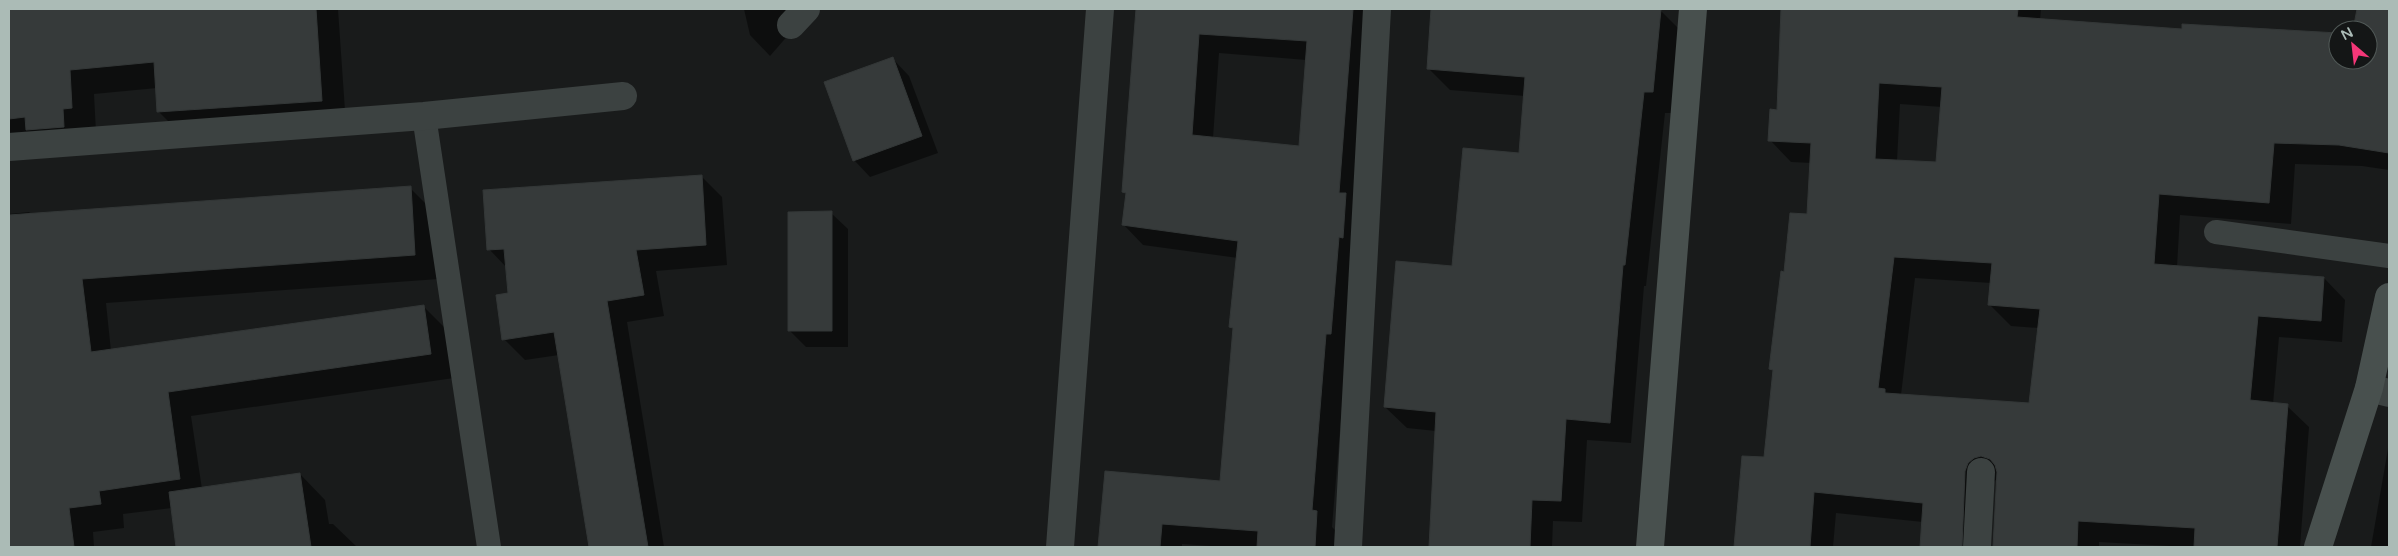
<svg xmlns="http://www.w3.org/2000/svg" width="2398" height="556" font-family="'Varela Round',sans-serif">
	<rect width="100%" height="100%" fill="#191b1b"/>
	<g fill="#0007" fill-rule="evenodd">
		<polygon points="9,9 338,9 346,125 182,135 158,111 157,88 94,94 96,132 9,144"/>
		<polygon points="744,9 811,9 770,56 750,35"/>
		<path d="M1137 9H1375L1332 527 1337 532 1336 547H1225L1182 544V547H1099L1106 473 1221 482 1234 330 1231 327 1238 258 1143 245 1123 224 1127 195 1124 192ZM1219 53 1306 60 1300 147 1213 138Z"/>
		<polygon points="1433,9 1641,9 1661,11 1682,32 1674,113 1665,113 1646,286 1644,286 1631,443 1587,440 1582,522 1553,521 1552,547 1430,547 1436,431 1407,428 1385,407 1453,268 1520,154 1525,96 1450,90 1428,68"/>
		<path d="M1782 9H2041L2040 20 2183 30 2338 34V60H2368V30H2354L2358 9H2389V170L2362 166 2295 164 2291 224 2180 215 2177 267 2324 278 2345 300 2342 342 2279 337 2273 404 2287 406 2309 427 2300 547H2188L2099 542V547H1994L1997 479 1989 486 1984 547H1921L1923 522 1836 513 1833 547H1735L1743 457 1765 459 1774 372 1771 369 1786 273 1809 216 1812 163 1791 162 1770 140 1778 111ZM1900 104 1942 107 1937 163 1897 161ZM1915 278 1991 283 1989 304 2011 326 2039 328 2030 404 1901 395Z"/>
		<polygon points="893,59 909,76 938,153 870,177 854,160"/>
		<polygon points="701,176 722,197 727,265 656,271 664,316 627,322 664,547 590,547 559,355 525,360 504,339 510,294 507,268 489,249"/>
		<polygon points="410,188 434,212 439,279 106,303 111,351 424,307 448,331 454,378 191,416 202,489 300,474 325,500 329,524 333,524 357,547 178,547 172,508 123,514 124,528 93,532 94,547 9,547 9,214 29,212 32,215"/>
		<polygon points="831,213 848,229 848,347 806,347 789,330"/>
		<polygon points="2389,443 2389,547 2371,547"/>
	</g>
	<g fill="#363a3a" stroke="#333737" fill-rule="evenodd">
		<polygon points="9,9 316,9 322,101 157,112 154,62 70,70 72,108 63,109 64,127 26,130 25,117 9,119"/>
		<path d="M1136 9H1353L1339 193H1346L1343 238 1339 237 1331 334H1326L1312 510 1317 511 1315 547H1257L1258 531 1162 524 1160 547H1098L1105 471 1220 481 1233 328 1229 327 1238 241 1122 225 1126 193 1122 192ZM1199 34 1307 41 1299 146 1192 135Z"/>
		<polygon points="1431,9 1661,9 1653,92 1644,92 1625,265 1623,265 1610,423 1566,419 1561,501 1532,500 1530,547 1429,547 1436,412 1384,407 1396,261 1452,266 1463,148 1519,153 1525,77 1427,69"/>
		<path d="M1781 9H2018L2017 17 2182 29V24L2338 33V60H2368V30H2353L2357 9H2389V153L2339 145 2274 143 2269 203 2159 194 2154 264 2324 277 2321 321 2258 316 2250 400 2288 404 2277 547H2194L2195 528 2078 521 2077 547H1993L1997 472 1995 465 1990 459 1981 456 1974 458 1968 463 1965 471 1962 547H1920L1923 503 1814 492 1810 547H1734L1742 456 1764 457 1773 370 1769 369 1781 271 1784 272 1790 213 1807 214 1811 143 1768 141 1770 109 1777 110ZM1879 83 1942 87 1936 162 1875 159ZM1894 257 1992 263 1988 305 2040 309 2029 403 1885 393V389L1878 388Z"/>
		<polygon points="893,57 922,136 853,161 824,82"/>
		<polygon points="702,175 706,245 636,250 644,295 607,301 648,547 589,547 554,332 502,340 496,295 508,293 504,249 487,250 483,190"/>
		<polygon points="411,186 415,255 82,279 91,352 424,305 431,354 168,392 180,479 99,491 101,504 69,508 74,547 9,547 9,215"/>
		<polygon points="832,211 832,331 788,331 788,212"/>
		<polygon points="300,473 311,547 176,547 169,492"/>
	</g>
	<g fill="none" stroke-linecap="round" stroke-linejoin="round">
		<g stroke="#3c4241" stroke-width="24">
			<polyline points="424,116 489,547"/>
			<polyline points="2216,232 2389,256"/>
		</g>
		<g stroke="#3c4241" stroke-width="28">
			<polyline points="791,25 806,9"/>
			<polyline points="9,147 424,116 623,96"/>
			<polyline points="2369,388 2389,393"/>
			<polyline points="1060,547 1100,9"/>
			<polyline points="1348,547 1377,9"/>
			<polyline points="1977,547 1981,472"/>
		</g>
		<g stroke="#48504e" stroke-width="28">
			<polyline points="1650,547 1693,9"/>
			<polyline points="2318,547 2369,388 2389,297"/>
		</g>
	</g>
	<rect width="2398" height="556" fill="none" stroke="#abbbb6" stroke-width="20"/>
	<g transform="translate(2353 45) rotate(332)"><circle r="24" fill="#141616" stroke="#505856"/>
	<path d="M0-4L9 19L0 12L-9 19Z" fill="#f53778"/>
	<text y="-8" font-size="14" font-weight="bold" text-anchor="middle" fill="#abbbb6">N</text>
	</g>
</svg>
